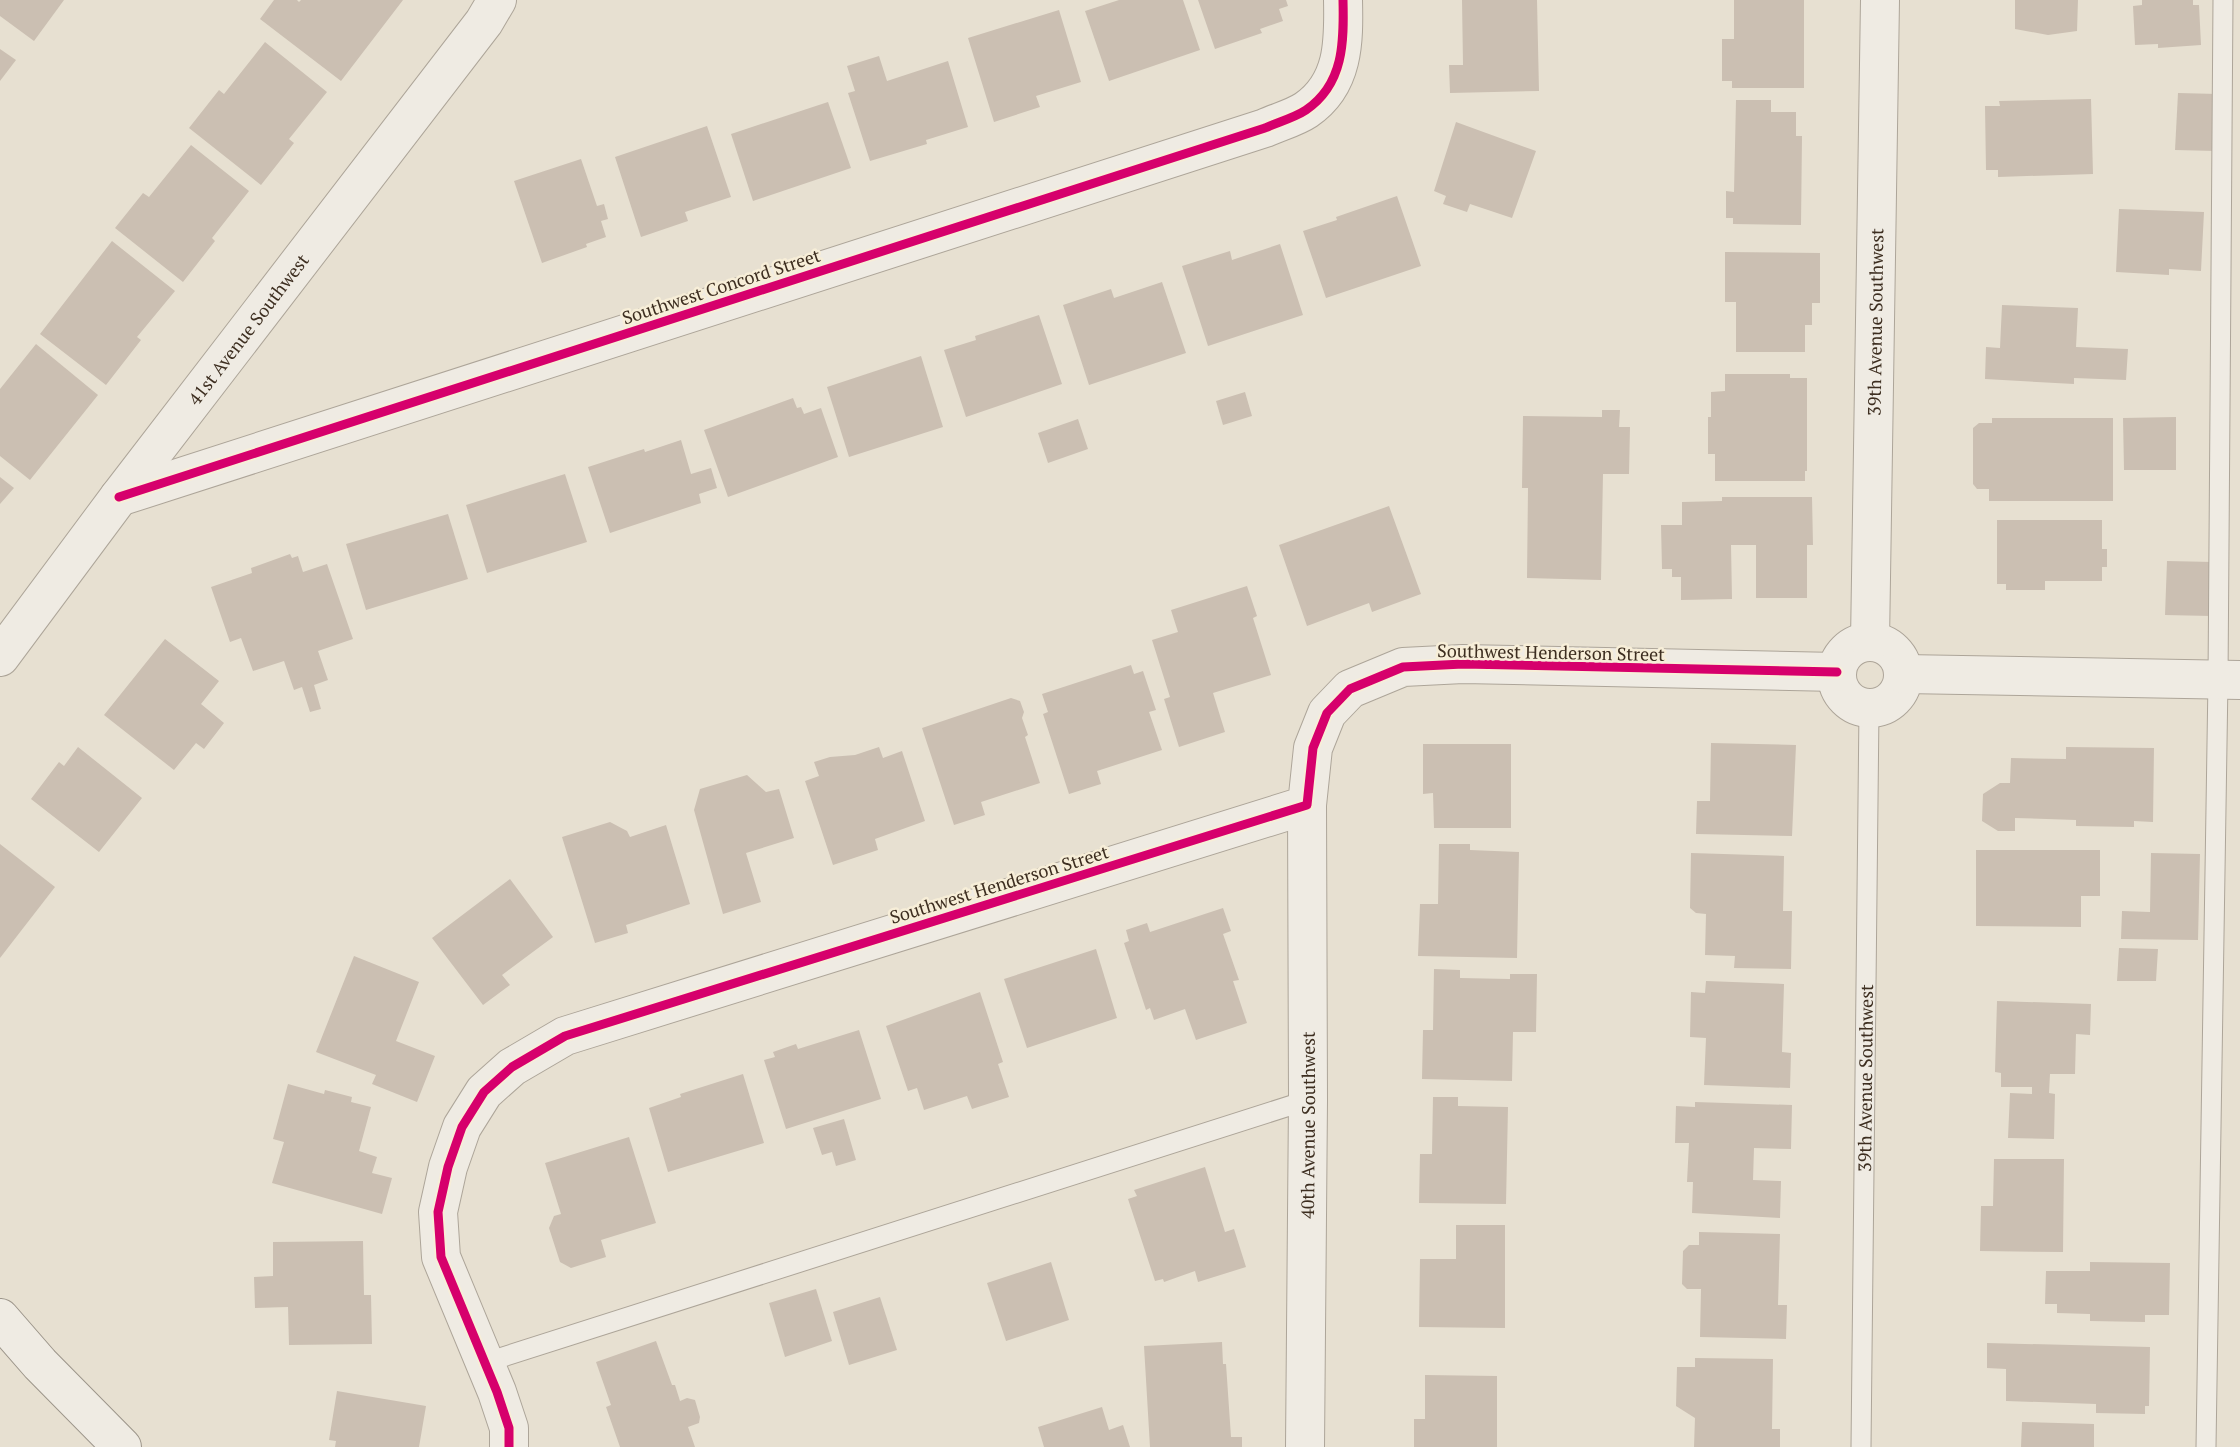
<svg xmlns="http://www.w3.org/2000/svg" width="2240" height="1447" font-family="'PT Serif',serif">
	<rect width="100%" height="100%" fill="#e7e0d1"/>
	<g fill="#cbbfb2">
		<polygon points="0,0 64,0 34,41 0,16"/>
		<polygon points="274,0 297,0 299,2 301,0 403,0 341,81 260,19"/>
		<polygon points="1119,0 1183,0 1200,50 1109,81 1085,11"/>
		<polygon points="1198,0 1286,0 1288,6 1279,9 1283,21 1260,29 1262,33 1215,49"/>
		<polygon points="1462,0 1537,0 1539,91 1450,93 1449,65 1463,65"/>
		<polygon points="1734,0 1804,0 1804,88 1732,88 1732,81 1722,81 1722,39 1734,39"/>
		<polygon points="2015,0 2078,0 2077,31 2048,35 2015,29"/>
		<polygon points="2142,0 2193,0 2193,5 2199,5 2201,45 2158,48 2158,44 2135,45 2133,6 2142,5"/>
		<polygon points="1059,10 1081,82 1036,96 1040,107 994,122 968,38"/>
		<polygon points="265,42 327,92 289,139 294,143 261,185 189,128 219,90 224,94"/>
		<polygon points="0,49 16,60 0,81"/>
		<polygon points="879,56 887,81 948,61 968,127 926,140 927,144 870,161 848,93 855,91 847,66"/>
		<polygon points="2178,93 2218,94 2216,151 2175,150"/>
		<polygon points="2091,99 2093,174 1998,177 1998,170 1986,170 1985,106 2000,106 1999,101"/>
		<polygon points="1736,100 1771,100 1771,112 1796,112 1796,136 1802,136 1801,225 1733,224 1733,218 1726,218 1726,191 1734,192"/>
		<polygon points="828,102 851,168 753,201 731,134"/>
		<polygon points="1456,122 1536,151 1512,218 1470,204 1467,212 1443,204 1446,196 1434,191"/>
		<polygon points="707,126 731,197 685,212 688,221 641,237 615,157"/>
		<polygon points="191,145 249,191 212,238 215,241 183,282 115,228 143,193 149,197"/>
		<polygon points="581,159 597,206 604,204 608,219 601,221 606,237 586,244 587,247 542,263 514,181"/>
		<polygon points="1397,196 1421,266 1326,298 1303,231 1337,220 1336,217"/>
		<polygon points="2119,209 2204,212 2201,271 2169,269 2169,275 2116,272"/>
		<polygon points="112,241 175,291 137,337 141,340 106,385 40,334"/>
		<polygon points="1280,244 1303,315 1208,346 1182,266 1230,251 1232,260"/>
		<polygon points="1725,252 1820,253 1820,303 1812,303 1812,325 1805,325 1805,352 1736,352 1736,302 1725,302"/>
		<polygon points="1162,282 1186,353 1089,385 1063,305 1111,289 1114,298"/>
		<polygon points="2002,305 2078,308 2076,347 2128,349 2126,380 2074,378 2074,384 1985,379 1986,347 2000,348"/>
		<polygon points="1039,315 1062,384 966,417 944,350 976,340 975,336"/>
		<polygon points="36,344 98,395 30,480 0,456 0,389"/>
		<polygon points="921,356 943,427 849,457 827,387"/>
		<polygon points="1725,374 1790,374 1790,378 1807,378 1807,471 1805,471 1805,481 1715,481 1715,454 1708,454 1708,417 1711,417 1711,392 1725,391"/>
		<polygon points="1245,392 1252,416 1223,425 1216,401"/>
		<polygon points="793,398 797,408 801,407 804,414 821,408 838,457 728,497 704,430"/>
		<polygon points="1602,410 1620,410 1619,427 1630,427 1629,474 1603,474 1601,580 1527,578 1528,488 1522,488 1523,416 1602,417"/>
		<polygon points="2176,417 2176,470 2124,470 2123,418"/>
		<polygon points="1992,418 2113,418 2113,501 1989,501 1989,489 1977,489 1973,484 1973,428 1979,423 1992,423"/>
		<polygon points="1078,419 1088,449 1048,463 1038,433"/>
		<polygon points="681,440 691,474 711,468 717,488 699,494 701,503 610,533 588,467 644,449 645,452"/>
		<polygon points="565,474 587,542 487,573 466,505"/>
		<polygon points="0,477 14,488 0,504"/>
		<polygon points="1722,497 1812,497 1813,545 1807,545 1807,598 1756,598 1756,545 1731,545 1732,599 1681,600 1681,577 1672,577 1672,569 1662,569 1661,525 1682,525 1682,502 1722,501"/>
		<polygon points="1389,506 1421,594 1372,612 1369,603 1307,626 1279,545"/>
		<polygon points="448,514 468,579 366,610 346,544"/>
		<polygon points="1997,520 2102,520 2102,549 2107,549 2107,567 2102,567 2102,581 2045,581 2045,590 2006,590 2006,584 1997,584"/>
		<polygon points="290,554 292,558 298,556 303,572 327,564 353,639 318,651 328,680 314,685 321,709 310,712 302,687 294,690 284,661 253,671 241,638 230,642 211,587 252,573 251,568"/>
		<polygon points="2167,561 2213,562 2211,616 2165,615"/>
		<polygon points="1247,586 1257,616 1253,618 1271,675 1213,693 1225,732 1179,747 1164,699 1170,697 1152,640 1178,632 1171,610"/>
		<polygon points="165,639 219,681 201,704 224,723 204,749 196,743 174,770 104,715"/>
		<polygon points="1131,665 1134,674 1143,671 1156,710 1149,712 1162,750 1097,771 1101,784 1069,794 1043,714 1048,712 1042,694"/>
		<polygon points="1011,698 1020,701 1024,712 1022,718 1028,735 1025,737 1040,783 981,802 985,815 954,825 922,728"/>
		<polygon points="1711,743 1796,745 1792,836 1696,834 1697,801 1710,801"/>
		<polygon points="1423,744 1511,744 1511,828 1434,828 1433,793 1423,794"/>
		<polygon points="78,747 142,798 99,852 31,799 59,762 64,766"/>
		<polygon points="879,747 883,758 902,751 925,821 875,839 878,850 833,865 805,781 819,776 814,762 830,757 855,755"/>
		<polygon points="2066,747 2154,748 2153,822 2134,821 2134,827 2076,826 2076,820 2015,818 2015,831 1998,831 1982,821 1983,794 2000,783 2010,783 2011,758 2066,759"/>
		<polygon points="747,775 766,792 779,789 794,838 746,853 761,902 723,914 694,810 700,789"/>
		<polygon points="610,822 627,831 630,837 666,825 690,904 626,925 628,933 595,943 562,837"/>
		<polygon points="0,844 55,887 0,958"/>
		<polygon points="1439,844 1470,844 1470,850 1519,852 1517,958 1418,956 1420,904 1438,904"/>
		<polygon points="1976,850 2100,850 2100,896 2081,896 2081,927 1976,926"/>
		<polygon points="1691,853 1784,856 1783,911 1792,911 1791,969 1734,968 1735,956 1705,955 1706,914 1696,913 1690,908"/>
		<polygon points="2151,853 2200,854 2198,940 2121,939 2122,911 2150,912"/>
		<polygon points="510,879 553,937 502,975 510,985 483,1005 432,938"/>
		<polygon points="1223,908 1231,931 1223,934 1239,980 1233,981 1247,1023 1196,1040 1185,1009 1154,1020 1150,1008 1146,1010 1124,943 1129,941 1126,930 1147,923 1150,932"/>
		<polygon points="2119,948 2158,949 2156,981 2117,981"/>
		<polygon points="1096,949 1117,1018 1027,1048 1004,979"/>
		<polygon points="354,956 419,982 396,1041 435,1056 417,1102 372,1084 376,1075 316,1052"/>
		<polygon points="1434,969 1460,970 1460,978 1510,979 1510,974 1537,974 1536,1032 1513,1032 1512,1081 1422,1079 1423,1030 1433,1030"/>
		<polygon points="1706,981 1784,984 1782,1052 1791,1053 1790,1088 1704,1085 1706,1038 1690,1037 1691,992 1705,993"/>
		<polygon points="980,992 1003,1062 998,1064 1009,1097 972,1109 967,1096 924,1110 917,1088 908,1091 886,1026"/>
		<polygon points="1997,1001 2091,1004 2090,1035 2076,1034 2075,1074 2050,1074 2049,1093 2055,1094 2054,1139 2008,1138 2010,1093 2032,1094 2032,1087 2001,1087 2001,1073 1995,1072"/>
		<polygon points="859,1030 881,1099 786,1129 764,1060 775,1057 773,1052 796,1044 798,1049"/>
		<polygon points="743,1074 764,1143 668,1172 649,1108 681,1097 680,1094"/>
		<polygon points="288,1084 324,1094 325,1090 352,1097 351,1102 371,1107 359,1151 377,1157 372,1173 392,1178 382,1214 272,1183 284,1142 273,1139"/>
		<polygon points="1433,1097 1458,1097 1458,1106 1508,1107 1506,1204 1419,1203 1420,1154 1432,1154"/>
		<polygon points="1695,1102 1792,1105 1791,1149 1754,1148 1753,1180 1781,1181 1780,1218 1692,1213 1693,1182 1687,1182 1689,1143 1675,1143 1676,1106 1695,1107"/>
		<polygon points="844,1119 856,1160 836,1166 832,1152 822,1155 813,1128"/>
		<polygon points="629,1137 656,1223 601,1240 606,1257 571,1268 560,1262 549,1228 554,1216 561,1214 545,1163"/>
		<polygon points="1994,1159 2064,1159 2063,1252 1980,1251 1981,1206 1993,1206"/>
		<polygon points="1205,1167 1225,1232 1234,1229 1246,1267 1198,1282 1195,1271 1164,1282 1163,1279 1155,1281 1128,1199 1137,1196 1134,1190"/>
		<polygon points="1456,1225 1505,1225 1505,1328 1419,1327 1420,1259 1456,1259"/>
		<polygon points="1699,1232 1780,1234 1778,1305 1787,1305 1786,1339 1700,1337 1701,1289 1687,1289 1682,1284 1683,1251 1689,1245 1699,1245"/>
		<polygon points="363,1241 364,1295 371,1295 372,1344 289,1345 288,1307 255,1308 254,1277 273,1276 273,1242"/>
		<polygon points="1051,1262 1069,1320 1006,1341 987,1283"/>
		<polygon points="2090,1262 2170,1263 2169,1315 2145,1315 2145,1322 2090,1321 2090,1314 2057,1313 2057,1304 2045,1304 2046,1271 2090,1271"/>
		<polygon points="816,1289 832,1341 785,1357 769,1303"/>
		<polygon points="880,1297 897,1350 849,1365 833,1312"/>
		<polygon points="656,1341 672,1385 675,1385 680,1401 687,1398 695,1400 700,1417 699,1423 688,1427 695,1447 620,1447 606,1407 611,1405 596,1362"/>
		<polygon points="1222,1342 1223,1364 1226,1364 1231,1437 1242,1437 1242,1447 1150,1447 1144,1346"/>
		<polygon points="1987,1343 2150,1347 2149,1406 2145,1406 2145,1414 2096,1413 2096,1404 2006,1401 2006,1369 1987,1368"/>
		<polygon points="1695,1358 1773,1359 1772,1429 1780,1429 1780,1447 1694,1447 1695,1418 1676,1406 1677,1367 1695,1367"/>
		<polygon points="1425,1375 1497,1376 1497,1447 1414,1447 1414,1419 1425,1419"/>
		<polygon points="337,1391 426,1406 419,1447 335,1447 336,1441 329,1440"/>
		<polygon points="1102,1407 1109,1430 1123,1425 1130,1447 1044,1447 1038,1427"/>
		<polygon points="2022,1422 2094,1424 2094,1447 2021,1447"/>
	</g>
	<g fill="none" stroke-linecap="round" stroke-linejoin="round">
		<defs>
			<g id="lane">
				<polyline points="484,1363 1308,1100"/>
				<path id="s1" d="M1861 1447 1869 709"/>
				<polyline points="2206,1447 2218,680 2223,0"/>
			</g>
			<g id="street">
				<path d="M119 497 1265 128C1278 122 1294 118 1306 110 1344 84 1344 42 1343 0"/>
				<circle cx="1870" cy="675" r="33"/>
				<path id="s2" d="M1870 642 1880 0"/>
				<path id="s3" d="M0 657 119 497 484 22 497 0"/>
				<polyline points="1904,674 2240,680"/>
				<polyline points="509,1447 509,1428 497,1392 441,1257 438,1212 448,1167 462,1127 484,1092 512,1067 565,1036 1307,805 1313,748 1327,713 1350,689 1403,667 1463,664 1837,672"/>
				<path id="s4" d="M1305 1447 1308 1100 1307 805"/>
			</g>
			<polyline id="secondary" points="0,1318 40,1364 122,1447"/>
		</defs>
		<use href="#lane" stroke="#ada599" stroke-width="21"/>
		<use href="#street" stroke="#ada599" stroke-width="40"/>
		<use href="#secondary" stroke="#9c958a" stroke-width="40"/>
		<use href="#lane" stroke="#efebe3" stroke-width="19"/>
		<use href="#street" stroke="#efebe3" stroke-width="38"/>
		<use href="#secondary" stroke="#efebe3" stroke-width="38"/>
		<defs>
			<g id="cycleway">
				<path d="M119 497 1265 128C1278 122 1294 118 1306 110 1344 84 1344 42 1343 0"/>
				<polyline points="509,1447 509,1428 497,1392 441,1257 438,1212 448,1167 462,1127 484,1092 512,1067 565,1036 1307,805 1313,748 1327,713 1350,689 1403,667 1463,664 1837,672"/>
			</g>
		</defs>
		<use href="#cycleway" stroke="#f7eed8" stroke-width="13"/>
		<use href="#cycleway" stroke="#d6006c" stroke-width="9"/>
	</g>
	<g text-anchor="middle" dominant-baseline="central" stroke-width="5" stroke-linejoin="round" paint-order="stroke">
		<g font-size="18" fill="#3d2e20" stroke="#f7eed8">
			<text transform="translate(721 286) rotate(-18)">Southwest Concord Street</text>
			<text stroke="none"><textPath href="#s2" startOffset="320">39th Avenue Southwest</textPath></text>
			<text stroke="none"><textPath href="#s3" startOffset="411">41st Avenue Southwest</textPath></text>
			<text transform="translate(1551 652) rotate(1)">Southwest Henderson Street</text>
			<text transform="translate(999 884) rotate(-17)">Southwest Henderson Street</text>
			<text stroke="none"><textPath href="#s1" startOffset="369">39th Avenue Southwest</textPath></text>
			<text stroke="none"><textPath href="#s4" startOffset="322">40th Avenue Southwest</textPath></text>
		</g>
	</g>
</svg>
